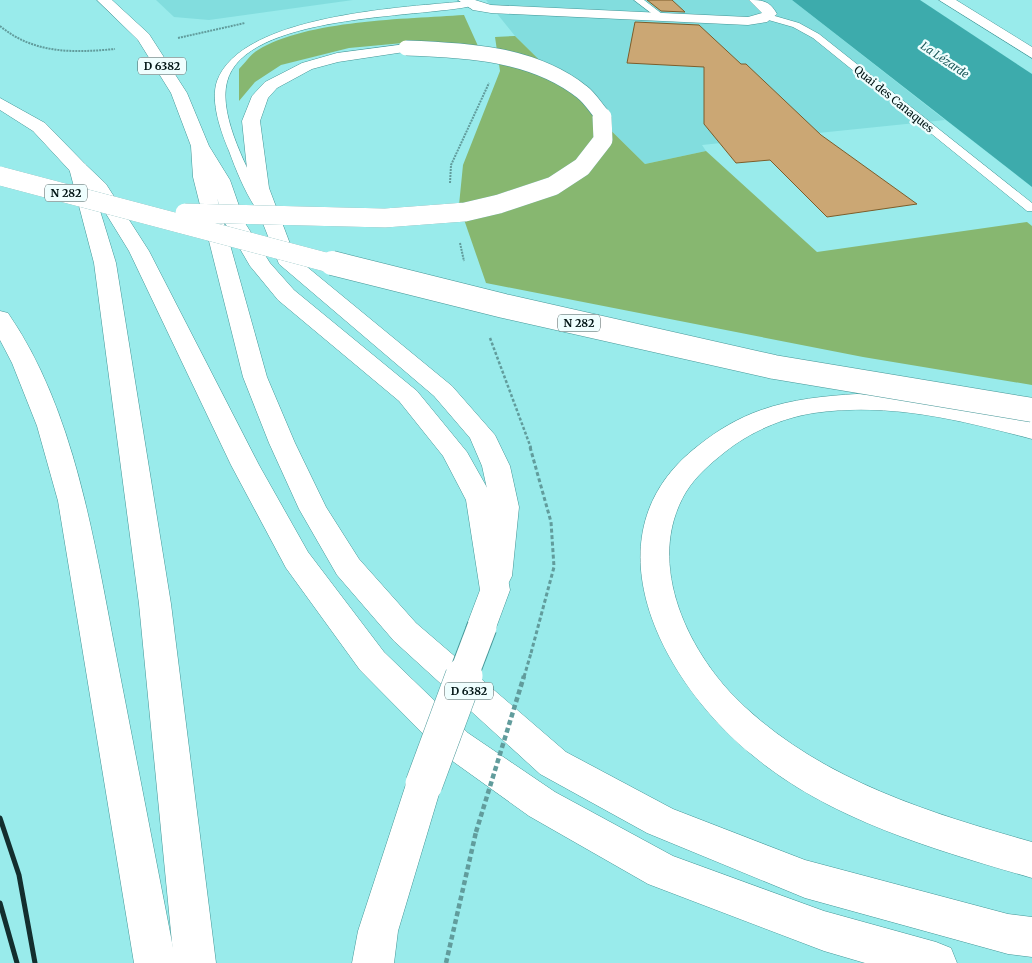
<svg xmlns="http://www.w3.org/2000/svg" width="1032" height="963" font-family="Merriweather,serif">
	<rect width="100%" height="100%" fill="#99ebeb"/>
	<g fill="#82ddde">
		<polygon points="156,0 353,0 209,20 174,17"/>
		<polygon points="486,0 792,0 945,120 702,145 706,151 645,164 515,36"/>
	</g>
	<g fill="#87b770">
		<path d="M464 15 478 46 403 43 349 48 281 65 255 82 239 101V69C245 63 251 54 258 50 307 20 406 19 464 15Z"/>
		<polygon points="515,36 645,164 706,151 817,252 1027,222 1032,226 1032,385 863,357 486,283 459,205 463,165 500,71 495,37"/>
	</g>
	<polygon fill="#3dabac" points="792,0 920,0 1032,74 1032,187"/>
	<g fill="#cba774" stroke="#7d5d2a">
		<polygon points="647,0 672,0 685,12 661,11"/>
		<polygon points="635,22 699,25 741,64 746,64 821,135 917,204 827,217 770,160 736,163 704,124 704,67 627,63"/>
	</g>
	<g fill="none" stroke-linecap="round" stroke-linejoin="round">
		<defs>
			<g id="service">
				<polygon points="634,0 644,0 666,17 659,19"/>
				<path d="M469 1 473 4 472 6C418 18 244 14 227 82 218 117 250 173 265 204L259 208 255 207C244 190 236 170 229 151 221 132 210 102 217 81 241 14 408 7 469 1Z"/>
				<polygon points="768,14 799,23 819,34 1032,203 1032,211 1027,211 813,38 793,27 765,19 765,15"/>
			</g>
			<g id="minor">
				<path d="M458 0H475L491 5 748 17 762 13 749 0C763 0 770 1 777 14L767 22 748 25 491 13 473 10Z"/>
				<polygon points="939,0 956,0 1032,47 1032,58"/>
			</g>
			<polygon id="secondary" points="78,162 85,164 87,168 116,263 171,604 216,963 174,963 139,604 94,263 69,168 71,164"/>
			<g id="primary">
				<polygon points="406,44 413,48 411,51 338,62 312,69 277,88 268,98 260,121 269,188 295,257 452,386 495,435 510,466 519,507 512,576 508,584 497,587 486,584 482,576 491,507 482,466 470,438 434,396 279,264 249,188 242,121 252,96 265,82 302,63 337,53"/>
				<path d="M0 311 8 313C75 410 94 541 116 654 136 757 156 860 176 963H134L58 501 37 426 12 363 0 340Z"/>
			</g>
			<g id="trunk">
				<polygon points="97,0 112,0 149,34 187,93 209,146 230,180 245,223 270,263 294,290 417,391 467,452 494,500 510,590 493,636 482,639 471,636 466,627 480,590 466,500 443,456 399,401 278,300 250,266 225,223 217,198 267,377 295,443 326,507 359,559 416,623 566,752 673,809 805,860 1008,914 1032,917 1032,957 1008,954 805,898 647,833 540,774 394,641 337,575 299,509 269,443 243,377 193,177 191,146 171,93 138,40"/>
				<polygon points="0,98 45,123 85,164 87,168 85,172 71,172 33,131 0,110"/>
				<path d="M857 394C918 396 974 406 1032 422V439C960 420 889 402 814 413 782 418 750 432 725 452 710 464 696 476 686 492 643 564 690 657 745 707 825 781 930 813 1032 842V878C936 850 829 820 751 754 662 681 582 534 699 445 718 430 738 418 761 410 792 399 825 396 857 394Z"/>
				<polygon points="424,768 437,772 442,784 398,931 394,963 352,963 358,931 406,784 411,772"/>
			</g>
			<polygon id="motorway" points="78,162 85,164 106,184 149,251 259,465 308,552 384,652 468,733 555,792 673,856 824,911 936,942 951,948 957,963 865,963 824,951 648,884 529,816 444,755 360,670 286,568 231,465 129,251 92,191 69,168 71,164"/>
		</defs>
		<use href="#service" stroke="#449697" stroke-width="1"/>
		<use href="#minor" stroke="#449697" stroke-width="1"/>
		<use href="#secondary" stroke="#449697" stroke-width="1"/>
		<use href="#primary" stroke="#449697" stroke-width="1"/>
		<use href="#trunk" stroke="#449697" stroke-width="1"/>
		<use href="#motorway" stroke="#449697" stroke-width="1"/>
		<g stroke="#619c9c" stroke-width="2" stroke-dasharray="2 1" stroke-linecap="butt">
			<path d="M0 26C34 54 73 53 115 49"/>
			<polyline points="178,38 245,23"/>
			<polyline points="450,183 451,165 489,83"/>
			<polyline points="460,243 464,261"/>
		</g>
		<polyline stroke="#619c9c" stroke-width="2.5" stroke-dasharray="3 2" stroke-linecap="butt" points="490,338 531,448"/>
		<polyline stroke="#619c9c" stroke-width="3" stroke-dasharray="4 2.5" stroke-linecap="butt" points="530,447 551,522 554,567 531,653"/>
		<polyline stroke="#619c9c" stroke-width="4.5" stroke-dasharray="5 3" stroke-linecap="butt" points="446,963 476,832"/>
		<use href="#service" fill="#fff" fill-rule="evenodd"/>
		<use href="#minor" fill="#fff" fill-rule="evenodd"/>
		<use href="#secondary" fill="#fff" fill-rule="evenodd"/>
		<use href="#primary" fill="#fff" fill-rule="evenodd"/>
		<use href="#trunk" fill="#fff" fill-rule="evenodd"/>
		<use href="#motorway" fill="#fff" fill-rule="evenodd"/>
		<g stroke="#132e2e" stroke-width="5">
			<polyline points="0,818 19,875 35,963"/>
			<polyline points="0,903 17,963"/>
		</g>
		<defs>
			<path id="primary-bridge-far2" d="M406 48C465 50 533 53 582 92 590 98 595 107 602 115V118"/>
			<g id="primary-bridge-far1">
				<polyline points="0,176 337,265"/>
				<polyline points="185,213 385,218 465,212 499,204 553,186 582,167 603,140 602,117"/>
			</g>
			<polyline id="primary-bridge" points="332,263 504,306 774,367 1032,410"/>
			<polyline id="trunk-bridge-far1" points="463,677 482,627"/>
			<polyline id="trunk-bridge" points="424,784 464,676"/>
		</defs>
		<use href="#primary-bridge-far2" stroke="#449697" stroke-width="16" stroke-linecap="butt"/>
		<use href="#primary-bridge-far1" stroke="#449697" stroke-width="19" stroke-linecap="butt"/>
		<use href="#primary-bridge" stroke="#449697" stroke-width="25" stroke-linecap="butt"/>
		<use href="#trunk-bridge-far1" stroke="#449697" stroke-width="31" stroke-linecap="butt"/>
		<use href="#trunk-bridge" stroke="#449697" stroke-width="38" stroke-linecap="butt"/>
		<polyline stroke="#619c9c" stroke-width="3" stroke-dasharray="4 2.5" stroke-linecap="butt" points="524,677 531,653"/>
		<polyline stroke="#619c9c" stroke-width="4.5" stroke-dasharray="5 3" stroke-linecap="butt" points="476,832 524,676"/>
		<use href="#primary-bridge-far2" stroke="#fff" stroke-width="15"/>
		<use href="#primary-bridge-far1" stroke="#fff" stroke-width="19"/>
		<use href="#primary-bridge" stroke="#fff" stroke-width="24"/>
		<use href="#trunk-bridge-far1" stroke="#fff" stroke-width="29"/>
		<use href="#trunk-bridge" stroke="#fff" stroke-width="37"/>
	</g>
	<g text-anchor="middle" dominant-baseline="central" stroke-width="4.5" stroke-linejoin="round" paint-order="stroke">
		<g font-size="11" font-style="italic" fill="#1b5859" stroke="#effefe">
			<text transform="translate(945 60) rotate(34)">La Lézarde</text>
		</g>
		<g fill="#effefe" stroke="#485a5a" stroke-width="1">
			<rect x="138" y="57.5" width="48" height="17" rx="4"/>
			<rect x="45" y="184.5" width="42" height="17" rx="4"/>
			<rect x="558" y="314.5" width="42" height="17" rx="4"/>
			<rect x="445" y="682.5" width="48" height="17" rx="4"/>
		</g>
		<g font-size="11" font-weight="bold" fill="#001414">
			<text x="162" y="66">D 6382</text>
			<text x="66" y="193">N 282</text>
			<text x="579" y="323">N 282</text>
			<text x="469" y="691">D 6382</text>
		</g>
		<g font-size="11" fill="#001414" stroke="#effefe">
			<text transform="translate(894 99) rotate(39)">Quai des Canaques</text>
		</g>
	</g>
</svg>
